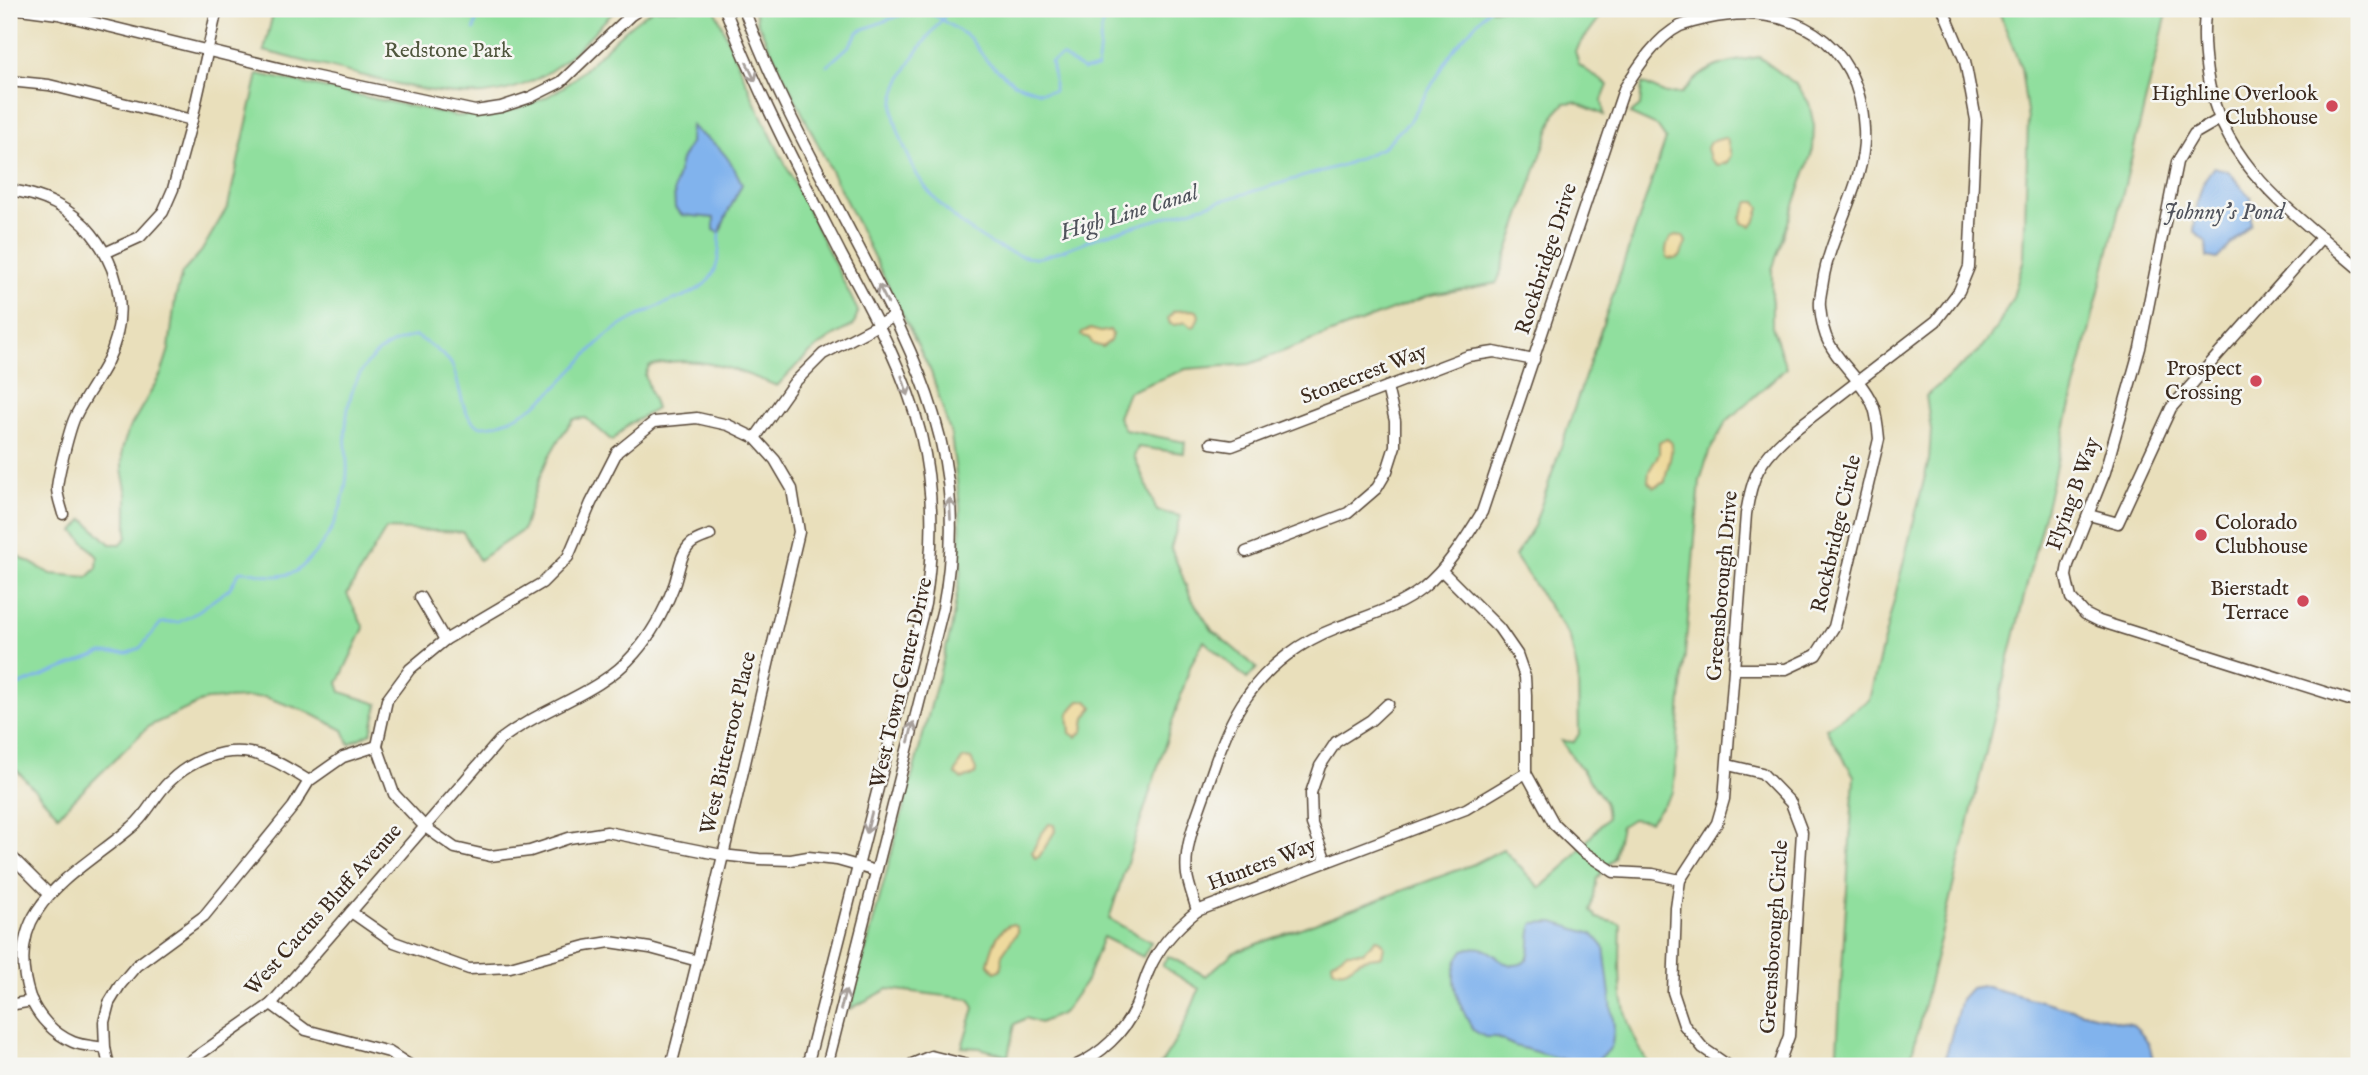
<svg xmlns="http://www.w3.org/2000/svg" width="2368" height="1075" font-family="'IM FELL English',serif">
	<rect width="100%" height="100%" fill="#f6f6f2"/>
	<filter id="ink" filterUnits="userSpaceOnUse"><feTurbulence type="fractalNoise" baseFrequency=".0143" numOctaves="2"/><feDisplacementMap in="SourceGraphic" scale="14" xChannelSelector="R" yChannelSelector="G"/><feConvolveMatrix kernelMatrix="1 2 1 2 8 2 1 2 1" color-interpolation-filters="sRGB"/></filter>
	<filter id="wash" filterUnits="userSpaceOnUse"><feTurbulence type="fractalNoise" baseFrequency=".00686" numOctaves="4" result="noise"/><feDisplacementMap in="SourceGraphic" scale="28" xChannelSelector="R" yChannelSelector="G"/><feGaussianBlur stdDeviation="1.57" result="paint"/><feColorMatrix in="noise" values="0 0 0 0 0 0 0 0 0 0 0 0 0 0 0 0 0 1.4 0 .05"/><feComposite in="paint" operator="in"/></filter>
	<g filter="url(#wash)">
		<rect width="100%" height="100%" fill="#e9dfbb"/>
		<g fill="#90df9e" stroke="#66845e" stroke-width="2">
			<path d="M274 9H617C595 29 575 55 550 71 491 110 431 92 368 77 333 68 298 60 264 51Z"/>
			<path d="M654 9H715L756 105 858 311 854 325C818 343 805 356 777 386 736 369 693 353 649 366L645 375 656 409 628 425 612 441 586 418 574 419C544 455 536 486 523 530L479 560 463 532 386 529 347 594 364 628 338 683 341 692 378 704 371 733 349 744 343 730 308 712 265 697 206 700 149 726 58 815 12 765H9V551L51 574 88 577 97 568 98 557 74 531 84 519 110 544H121L127 537V494L122 470V450L128 431 161 374 169 349 175 300 182 273 201 252 228 206 258 74 456 116C501 115 542 107 577 76 602 54 624 26 654 9Z"/>
			<polygon points="754,9 1606,9 1575,51 1579,65 1608,85 1602,100 1604,115 1575,102 1565,103 1555,114 1497,283 1431,295 1250,364 1186,369 1128,392 1118,417 1125,430 1185,442 1184,453 1138,447 1134,456 1157,511 1180,516 1171,548 1191,598 1212,630 1257,668 1247,679 1204,641 1191,664 1109,919 1151,942 1143,957 1103,937 1086,981 1063,1013 1040,1023 1026,1018 1015,1024 1008,1056 980,1048 962,1047 974,1008 970,999 888,989 850,1009 951,630 961,570 960,506 951,435 931,372 757,22"/>
			<polygon points="1998,9 2168,9 1909,1066 1836,1066 1854,776 1826,728 1869,700 1929,460 1931,430 1926,396 1977,353 1997,328 2013,297 2024,259 2028,120 2021,68"/>
			<path d="M1759 57 1797 85 1809 103 1814 126 1813 149 1772 270V326L1786 368 1727 421 1709 452 1700 481 1673 792 1650 821 1632 819 1621 826 1614 858 1597 878 1591 911 1597 918 1621 924C1619 983 1617 1015 1650 1066H1159C1177 1042 1189 1016 1199 989L1162 966 1168 956 1206 976 1233 953 1474 864 1503 849 1540 888 1566 865 1607 818 1605 802 1561 741 1574 742 1579 734 1578 675 1570 638 1515 556 1534 526 1666 139 1657 126 1630 114 1640 106 1642 83 1666 94 1682 93C1707 64 1723 63 1759 57Z"/>
		</g>
		<g fill="#eeda9e" stroke="#94825e" stroke-width="2">
			<polygon points="1724,138 1727,139 1731,155 1727,163 1717,165 1710,159 1707,148 1710,142"/>
			<polygon points="1749,202 1756,202 1760,208 1755,223 1751,226 1742,223 1741,218"/>
			<path d="M1675 235 1683 236 1686 242 1680 257 1675 259 1668 258C1663 250 1668 239 1675 235Z"/>
			<polygon points="1192,310 1197,311 1199,316 1195,326 1191,327 1185,322 1175,325 1170,324 1168,318 1174,311"/>
			<polygon points="1090,329 1101,332 1110,330 1112,334 1110,341 1102,347 1093,344 1089,338 1081,335 1082,332"/>
			<path d="M1667 439 1672 443C1672 460 1666 468 1665 482L1654 487 1648 482 1649 471 1659 454V442Z"/>
			<path d="M1079 701H1087L1093 707 1085 718 1083 731 1076 737 1070 733C1069 715 1064 716 1079 701Z"/>
			<polygon points="964,758 971,759 976,770 975,775 961,779 955,774 961,761"/>
			<polygon points="1049,824 1054,825 1055,831 1039,857 1035,858 1032,852 1040,836"/>
			<path d="M1013 924 1017 927V933L1002 954 1001 969 995 972 988 963C992 949 997 927 1013 924Z"/>
			<path d="M1376 939 1380 940 1384 945 1382 956C1376 958 1371 957 1364 959 1352 962 1347 976 1333 968L1332 962 1347 952H1363Z"/>
		</g>
		<g fill="#81b3ed" stroke="#5e6e86" stroke-width="2">
			<path d="M691 125C697 132 701 135 708 139 723 149 735 168 742 184 734 201 725 215 720 233L714 230V218L682 215 675 208 674 189 681 160 690 143Z"/>
			<path d="M2214 167 2228 171 2251 198V224L2217 259 2207 257 2206 242 2194 232C2196 210 2198 183 2214 167Z"/>
			<path d="M1553 922 1593 934 1604 947 1614 1027 1612 1045 1608 1051 1596 1061 1575 1063 1515 1046 1495 1037H1485L1473 1030C1460 1006 1443 976 1463 950 1490 939 1498 966 1515 965 1538 964 1525 935 1534 923Z"/>
			<path d="M1983 986 2133 1025C2148 1037 2151 1047 2154 1066H1943L1961 999 1971 988Z"/>
		</g>
		<g fill="none" stroke-linecap="round" stroke-linejoin="round">
			<g stroke="#81b3ed" stroke-width="2.5">
				<path d="M950 9C931 34 888 81 894 115 897 133 907 153 914 169 931 205 994 257 1035 258 1048 258 1085 241 1101 236 1182 212 1264 188 1346 164L1382 148 1410 121 1455 47 1489 9"/>
				<polyline points="474,30 479,9"/>
				<path d="M827 66 849 46 859 31 911 11 929 12 969 37 987 61 1014 83 1040 92 1054 91V78L1051 62 1062 56 1083 70 1097 68C1101 48 1099 27 1106 9"/>
				<path d="M9 689 102 653H128L140 648 161 623 179 622 194 614 229 589 240 571C262 571 267 581 292 573 300 571 306 562 312 556 333 536 345 502 347 473 348 457 344 441 346 425 349 379 370 345 416 336 428 344 441 351 450 362 461 376 459 423 482 426 490 427 500 423 508 420 551 403 571 368 604 338 616 327 643 313 659 306 676 298 692 296 706 283 720 270 719 251 720 233"/>
			</g>
		</g>
	</g>
	<g filter="url(#ink)">
		<g fill="none" stroke-linecap="round" stroke-linejoin="round">
			<defs>
				<g id="minor">
					<polyline points="20,9 58,14 299,73 475,111 501,107 531,97 561,82 631,15 640,9"/>
					<path d="M725 9C758 94 800 174 841 254 872 312 905 371 921 435 934 490 934 548 925 604L807 1066"/>
					<path d="M744 9C769 77 803 142 837 206 908 343 974 446 943 608L827 1066"/>
					<path d="M2206 9C2202 30 2204 52 2207 73 2221 165 2294 213 2359 269"/>
					<polyline points="9,81 49,85 192,120"/>
					<polyline points="2220,119 2194,134 2177,162 2140,348 2105,472 2068,565 2066,576 2071,598 2085,614 2099,621 2359,703"/>
					<path d="M9 190C41 194 72 208 92 234 122 272 129 319 106 364 97 381 85 397 76 415 70 426 58 475 57 488 57 496 61 506 63 514"/>
					<polyline points="107,252 140,237 163,212 173,189 192,120 217,9"/>
					<polyline points="755,438 793,384 823,354 895,316"/>
					<polyline points="1211,443 1232,446 1468,356 1494,352 1534,360"/>
					<polyline points="2089,515 2118,523 2171,408 2322,237"/>
					<polyline points="1246,552 1348,513 1377,488 1387,471 1395,446 1395,421 1387,387"/>
					<polyline points="1442,571 1499,628 1517,654 1525,677 1526,695 1526,773 1554,824 1582,851 1614,872 1653,874 1680,880"/>
					<polyline points="420,597 445,640"/>
					<polyline points="1728,765 1762,773 1791,803 1802,832 1789,1036 1778,1066"/>
					<polyline points="9,854 48,893"/>
					<polyline points="1326,861 1312,824 1311,793 1320,766 1336,742 1371,720 1388,704"/>
					<path d="M1197 911C1194 899 1189 887 1187 875 1183 846 1198 814 1207 787 1218 755 1228 722 1248 695 1269 665 1302 641 1336 628 1366 616 1398 608 1423 588 1448 567 1465 540 1482 512L1624 89C1638 67 1656 38 1680 26 1688 23 1698 21 1706 19 1789 0 1860 39 1864 129 1867 183 1831 229 1823 281 1822 289 1819 299 1820 307 1821 317 1824 334 1829 343 1841 366 1865 383 1874 408 1877 417 1878 429 1879 439L1834 627 1816 655 1786 669H1735"/>
					<polyline points="351,912 394,942 469,969 510,967 586,946 610,942 650,948 698,961"/>
					<polyline points="271,1004 306,1030 389,1052 411,1066"/>
					<polyline points="9,1005 32,1001"/>
					<path d="M105 1048C95 1046 82 1046 73 1042 54 1034 37 1016 30 997 0 907 74 876 132 827 147 815 155 795 169 782 185 766 209 754 230 752 260 749 285 766 309 781"/>
					<polyline points="912,1064 931,1056 972,1066"/>
					<polyline points="109,1066 105,1048 104,1022 109,1003 120,985 136,966 204,916 293,807 309,781 343,757 377,746"/>
					<path d="M183 1066 271 1004 500 740C542 707 599 695 635 653 651 635 664 611 673 588 679 575 679 554 691 544 695 540 705 537 710 535"/>
					<path d="M671 1066C717 889 757 710 799 532L792 489 775 460 755 438 728 425 697 418 654 422 617 452 591 503 568 557 542 583 445 640 410 669 387 700 377 746 394 794 425 827 455 848 490 856 530 851 569 838 607 832 722 855 759 859 791 860 808 857 837 860 876 871"/>
					<path d="M1075 1066C1101 1054 1124 1033 1136 1006 1141 994 1144 981 1149 970 1159 946 1177 927 1197 911L1466 809 1526 773"/>
					<path d="M1729 1066 1703 1048 1684 1025 1673 992 1676 908 1680 880 1717 823 1724 799 1746 514C1752 476 1759 461 1788 435L1936 321 1959 291 1969 267 1976 120 1965 61 1943 9"/>
				</g>
			</defs>
			<use href="#minor" stroke="#554536" stroke-width="13"/>
			<use href="#minor" stroke="#fff" stroke-width="10"/>
		</g>
		<defs><path id="oneway-shaft" d="M-6 0H5M1.5-3L5.5 0L1.5 3" fill="none" stroke-width="1.6" stroke-linecap="round" stroke-linejoin="round" transform="scale(1.75)"/></defs>
		<g stroke="#a79f9a">
			<use href="#oneway-shaft" transform="translate(751 72) rotate(65)"/>
			<use href="#oneway-shaft" transform="translate(883 294) rotate(-117)"/>
			<use href="#oneway-shaft" transform="translate(905 386) rotate(72)"/>
			<use href="#oneway-shaft" transform="translate(950 509) rotate(-93)"/>
			<use href="#oneway-shaft" transform="translate(911 732) rotate(-76)"/>
			<use href="#oneway-shaft" transform="translate(869 823) rotate(104)"/>
			<use href="#oneway-shaft" transform="translate(843 1000) rotate(-76)"/>
		</g>
	</g>
	<g fill="#d1495b" stroke="#f6f6f2" stroke-width="2.5">
		<circle cx="2332" cy="106" r="7"/>
		<circle cx="2256" cy="381" r="7"/>
		<circle cx="2201" cy="535" r="7"/>
		<circle cx="2303" cy="601" r="7"/>
	</g>
	<g text-anchor="middle" dominant-baseline="central" stroke-width="5" stroke-linejoin="round" paint-order="stroke">
		<g font-size="21" fill="#50573e" stroke="#f6f6f2">
			<text x="448" y="51">Redstone Park</text>
		</g>
		<g font-size="21" fill="#3b2a1e" stroke="#f6f6f2" text-anchor="end">
			<text x="2318" y="94">Highline Overlook<tspan x="2318" dy="24">Clubhouse</tspan></text>
			<text x="2242" y="369">Prospect<tspan x="2242" dy="24">Crossing</tspan></text>
			<text x="2215" y="523" text-anchor="start">Colorado<tspan x="2215" dy="24">Clubhouse</tspan></text>
			<text x="2289" y="589">Bierstadt<tspan x="2289" dy="24">Terrace</tspan></text>
		</g>
		<g font-size="21" fill="#3b2a1e" stroke="#f6f6f2">
			<text transform="translate(1547 259) rotate(-72)">Rockbridge Drive</text>
			<text transform="translate(1364 375) rotate(-21)">Stonecrest Way</text>
			<text transform="translate(2074 494) rotate(-70)">Flying B Way</text>
			<text transform="translate(1837 534) rotate(-77)">Rockbridge Circle</text>
			<text transform="translate(1723 586) rotate(-85)">Greensborough Drive</text>
			<text transform="translate(902 683) rotate(-77)">West Town Center Drive</text>
			<text transform="translate(729 743) rotate(-77)">West Bitterroot Place</text>
			<text transform="translate(1262 865) rotate(-21)">Hunters Way</text>
			<text transform="translate(324 910) rotate(-48)">West Cactus Bluff Avenue</text>
			<text transform="translate(1775 937) rotate(-86)">Greensborough Circle</text>
		</g>
		<g font-size="23" font-style="italic" fill="#50535c" stroke="#f6f6f2">
			<text x="2224" y="212">Johnny's Pond</text>
			<text transform="translate(1129 213) rotate(-17)">High Line Canal</text>
		</g>
	</g>
	<rect width="2368" height="1075" fill="none" stroke="#f6f6f2" stroke-width="35"/>
</svg>
